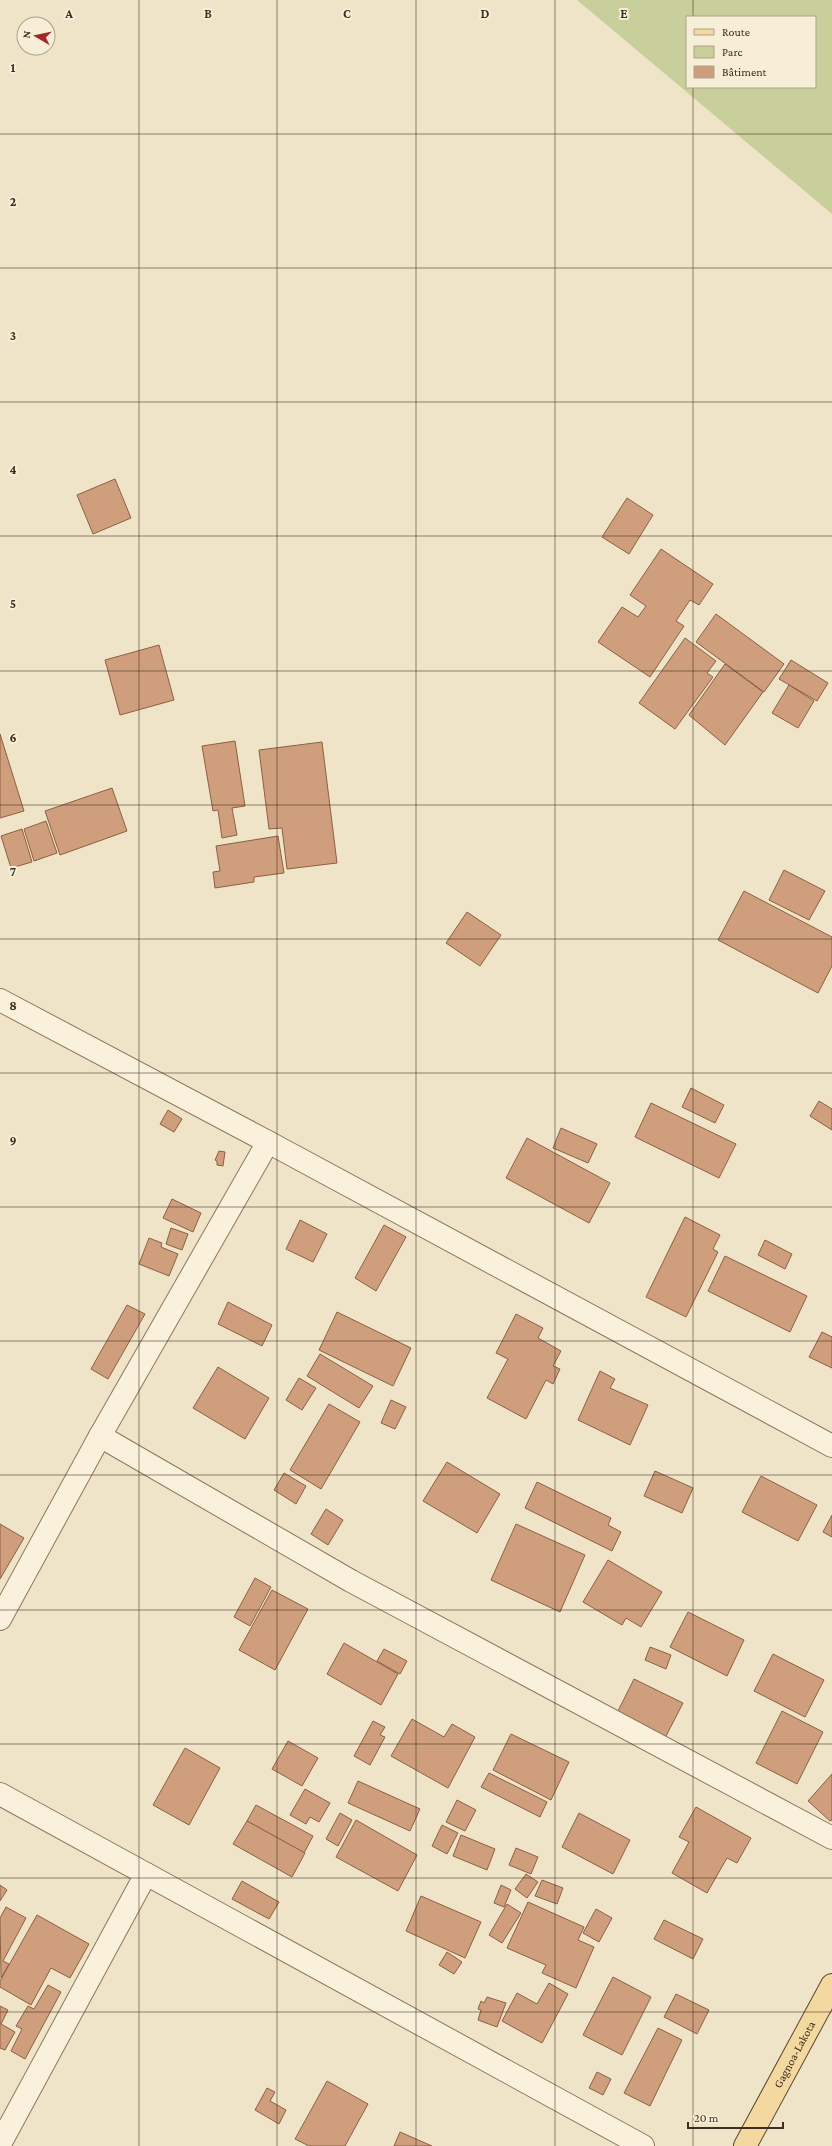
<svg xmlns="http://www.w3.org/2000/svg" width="832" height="2146" font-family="'Crimson Pro',serif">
	<rect width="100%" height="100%" fill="#f0e4c8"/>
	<path fill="#c9cf9b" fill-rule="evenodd" d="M577 0H832V214ZM687 17H815V87H687Z"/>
	<g fill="#cf9f7d" stroke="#8d5f41">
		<polygon points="115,479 131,518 93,534 77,495"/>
		<polygon points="627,498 653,515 629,554 602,537"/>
		<polygon points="661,549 713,584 699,605 690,600 676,621 684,626 650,677 598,642 622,607 638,617 646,606 630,595"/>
		<polygon points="716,614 784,664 764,692 696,642"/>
		<polygon points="685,638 716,661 707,673 713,677 675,729 639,703"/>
		<polygon points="159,645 174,700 120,715 105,660"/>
		<polygon points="791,660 828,683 817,701 779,679"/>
		<polygon points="725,664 763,692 725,745 689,715"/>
		<polygon points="789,685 814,701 798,728 772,713"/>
		<polygon points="0,734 24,811 0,818"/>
		<polygon points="235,741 245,806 232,808 237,835 222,838 218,810 213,811 202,746"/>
		<polygon points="322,742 337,863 287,869 282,828 269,829 259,750"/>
		<polygon points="112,788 127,831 60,855 45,811"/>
		<polygon points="46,821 57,853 34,861 24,829"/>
		<polygon points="22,829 32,862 11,868 1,836"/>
		<polygon points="278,836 284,873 254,877 254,882 215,888 213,872 220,871 216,846"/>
		<polygon points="784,870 825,891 809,920 769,900"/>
		<polygon points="744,891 832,937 832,966 818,993 718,940"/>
		<polygon points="467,912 501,935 480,966 446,943"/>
		<polygon points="691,1088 724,1105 715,1123 682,1107"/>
		<polygon points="819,1101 832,1109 832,1130 810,1116"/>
		<polygon points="651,1103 736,1144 719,1178 635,1137"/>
		<polygon points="168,1110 182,1119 174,1132 160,1124"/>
		<polygon points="561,1128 597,1144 588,1163 553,1148"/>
		<polygon points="527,1138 610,1183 589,1223 506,1178"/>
		<polygon points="219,1151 225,1152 223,1166 217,1165 217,1161 215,1160"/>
		<polygon points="172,1199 201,1213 193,1232 163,1218"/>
		<polygon points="685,1217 720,1235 713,1249 718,1252 686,1317 646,1297"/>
		<polygon points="300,1220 327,1234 313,1262 286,1249"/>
		<polygon points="384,1225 406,1237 376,1291 355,1278"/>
		<polygon points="171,1228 188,1234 182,1250 166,1244"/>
		<polygon points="149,1238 162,1243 161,1247 178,1254 169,1276 139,1264"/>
		<polygon points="765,1240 792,1254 785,1269 758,1255"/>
		<polygon points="725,1256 807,1296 790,1332 708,1291"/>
		<polygon points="228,1302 272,1325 262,1346 218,1324"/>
		<polygon points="127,1305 145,1314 108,1379 91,1369"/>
		<polygon points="337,1312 411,1348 393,1386 319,1350"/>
		<polygon points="516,1314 543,1328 538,1338 561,1351 553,1366 560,1369 553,1384 546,1380 526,1419 487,1398 508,1359 496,1353"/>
		<polygon points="822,1332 832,1337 832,1368 809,1357"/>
		<polygon points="320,1354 373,1386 359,1408 307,1376"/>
		<polygon points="218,1367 269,1398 245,1439 193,1408"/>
		<polygon points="600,1371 615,1379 610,1388 648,1405 630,1445 578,1420"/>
		<polygon points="299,1378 316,1388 302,1410 286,1400"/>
		<polygon points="391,1400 406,1407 395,1429 381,1423"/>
		<polygon points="329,1404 360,1422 321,1489 290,1470"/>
		<polygon points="447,1462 500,1494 477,1533 423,1501"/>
		<polygon points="655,1471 693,1488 682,1513 644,1496"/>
		<polygon points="284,1473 306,1486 296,1504 274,1490"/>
		<polygon points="761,1476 817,1505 798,1541 742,1512"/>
		<polygon points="537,1482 611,1518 608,1525 621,1532 612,1551 525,1508"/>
		<polygon points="326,1509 343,1520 328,1545 311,1534"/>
		<polygon points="832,1515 832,1537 823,1532"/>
		<polygon points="0,1524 24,1538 0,1579"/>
		<polygon points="516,1524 585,1555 560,1612 491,1580"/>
		<polygon points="608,1560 662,1592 641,1627 626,1618 622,1625 583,1602"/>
		<polygon points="255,1578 271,1587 250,1626 234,1617"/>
		<polygon points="272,1590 308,1609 275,1670 239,1650"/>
		<polygon points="688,1612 744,1640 727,1676 670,1647"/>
		<polygon points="344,1643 398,1674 381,1705 327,1674"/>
		<polygon points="650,1647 671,1655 666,1669 645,1660"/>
		<polygon points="384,1649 407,1661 400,1674 377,1661"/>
		<polygon points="773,1654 824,1680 805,1717 754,1691"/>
		<polygon points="634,1679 683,1703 664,1740 616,1715"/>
		<polygon points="782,1711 823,1732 797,1784 756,1763"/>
		<polygon points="412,1719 444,1737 452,1724 475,1737 448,1788 391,1756"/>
		<polygon points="373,1721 385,1727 380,1735 385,1737 370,1765 354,1756"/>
		<polygon points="511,1734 569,1762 551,1800 493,1770"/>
		<polygon points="288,1741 318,1758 302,1786 272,1769"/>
		<polygon points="185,1748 220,1768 189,1825 153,1805"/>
		<polygon points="489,1773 547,1802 540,1817 481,1787"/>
		<polygon points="832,1774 832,1820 830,1821 808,1801"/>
		<polygon points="358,1781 420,1809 410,1831 348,1803"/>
		<polygon points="305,1789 330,1803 319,1822 310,1817 306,1824 290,1815"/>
		<polygon points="457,1800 476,1810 465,1831 446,1822"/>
		<polygon points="256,1805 313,1836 304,1853 247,1821"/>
		<polygon points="696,1807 751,1838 737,1863 727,1858 707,1893 672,1873 689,1842 679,1837"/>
		<polygon points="340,1813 352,1820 338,1846 326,1839"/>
		<polygon points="579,1813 630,1840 613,1874 562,1847"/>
		<polygon points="356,1820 417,1855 398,1891 336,1857"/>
		<polygon points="247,1821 305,1853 292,1877 233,1844"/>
		<polygon points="442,1825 458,1833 447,1854 432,1846"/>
		<polygon points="461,1835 495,1849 487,1870 453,1856"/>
		<polygon points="516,1848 538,1857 531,1874 509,1865"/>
		<polygon points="526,1874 538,1882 527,1898 515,1889"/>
		<polygon points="542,1880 563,1888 557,1904 535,1896"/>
		<polygon points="242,1881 279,1902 269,1919 232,1899"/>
		<polygon points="0,1885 7,1890 0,1901"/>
		<polygon points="501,1885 511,1890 504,1907 494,1903"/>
		<polygon points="421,1896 481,1922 465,1958 406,1931"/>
		<polygon points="528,1902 584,1927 578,1940 594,1947 576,1988 542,1973 546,1965 507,1948"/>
		<polygon points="507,1904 521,1913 502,1943 489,1935"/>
		<polygon points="6,1907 26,1918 3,1961 9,1964 1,1978 0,1918"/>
		<polygon points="596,1909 612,1918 599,1942 583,1933"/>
		<polygon points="37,1915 89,1944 70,1978 51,1968 31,2005 0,1987 0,1981"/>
		<polygon points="664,1920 703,1939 693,1959 654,1939"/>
		<polygon points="447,1952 462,1962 454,1974 439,1965"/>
		<polygon points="613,1977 651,1997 622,2055 583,2035"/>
		<polygon points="549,1983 568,1994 542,2043 502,2021 517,1993 537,2004"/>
		<polygon points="48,1985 61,1992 25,2059 11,2051 22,2029 16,2026 28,2006 34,2009"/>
		<polygon points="676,1994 709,2010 697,2034 664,2017"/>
		<polygon points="487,1997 506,2003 497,2027 478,2020 481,2010 478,2009 481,2001 484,2003"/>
		<polygon points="0,2006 8,2010 1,2024 15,2032 5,2050 0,2048"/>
		<polygon points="658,2028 682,2040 650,2106 624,2093"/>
		<polygon points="597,2072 611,2079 603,2095 589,2088"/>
		<polygon points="327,2081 368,2104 345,2146 309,2146 295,2139"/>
		<polygon points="267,2088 275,2092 270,2101 286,2110 279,2124 255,2110"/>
		<polygon points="400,2132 432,2146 394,2146"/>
	</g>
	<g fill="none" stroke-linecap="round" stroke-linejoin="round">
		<defs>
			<g id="minor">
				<polyline points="0,1000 268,1142 832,1446"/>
				<polyline points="100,1436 351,1581 832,1838"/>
				<polyline points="0,1619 100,1436 268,1142"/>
				<polyline points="0,1794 643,2146"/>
				<polyline points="0,2144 146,1874"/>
			</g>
			<g id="major">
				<path id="s1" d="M745 2146 832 1985"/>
			</g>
		</defs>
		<use href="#minor" stroke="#8d765c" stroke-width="24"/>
		<use href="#major" stroke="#5b4430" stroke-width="24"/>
		<use href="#minor" stroke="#faf1dc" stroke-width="22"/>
		<use href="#major" stroke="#f3d9a0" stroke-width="22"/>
	</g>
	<path fill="none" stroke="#3d2e20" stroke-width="1" stroke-opacity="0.55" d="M139 0V2146M277 0V2146M416 0V2146M555 0V2146M693 0V17M693 87V2146M0 134H832M0 268H832M0 402H832M0 536H832M0 671H832M0 805H832M0 939H832M0 1073H832M0 1207H832M0 1341H832M0 1475H832M0 1610H832M0 1744H832M0 1878H832M0 2012H832"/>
	<g text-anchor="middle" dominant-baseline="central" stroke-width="4" stroke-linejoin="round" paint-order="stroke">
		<g font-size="12" fill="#3d2e20" stroke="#f7eed8">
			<text stroke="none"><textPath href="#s1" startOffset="104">Gagnoa-Lakota</textPath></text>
		</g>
	</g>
	<g font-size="13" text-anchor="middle" font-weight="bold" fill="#3d2e20" stroke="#f7eed8" stroke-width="4" stroke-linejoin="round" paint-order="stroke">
		<text x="69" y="18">A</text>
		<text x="208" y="18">B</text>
		<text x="347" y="18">C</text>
		<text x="485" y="18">D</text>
		<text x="624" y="18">E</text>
		<text x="13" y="72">1</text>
		<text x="13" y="206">2</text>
		<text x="13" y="340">3</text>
		<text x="13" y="474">4</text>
		<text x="13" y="608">5</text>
		<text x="13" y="742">6</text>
		<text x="13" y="876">7</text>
		<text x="13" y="1010">8</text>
		<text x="13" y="1145">9</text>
	</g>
	<rect x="686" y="16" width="130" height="72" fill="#f7eed8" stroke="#ada18e"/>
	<rect x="694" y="29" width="20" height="6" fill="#f3d9a0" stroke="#ada18e"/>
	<text x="722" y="36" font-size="12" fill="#3d2e20">Route</text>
	<rect x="694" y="46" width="20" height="12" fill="#c9cf9b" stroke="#ada18e"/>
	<text x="722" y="56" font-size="12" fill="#3d2e20">Parc</text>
	<rect x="694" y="66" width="20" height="12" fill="#cf9f7d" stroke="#ada18e"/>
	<text x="722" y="76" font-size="12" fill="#3d2e20">Bâtiment</text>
	<g transform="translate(36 36) rotate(279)"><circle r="19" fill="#f7eed8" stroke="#ada18e"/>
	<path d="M0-3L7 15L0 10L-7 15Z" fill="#9e2a2b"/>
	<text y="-6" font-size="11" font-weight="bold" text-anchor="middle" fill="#3d2e20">N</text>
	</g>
	<path d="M688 2122v6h95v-6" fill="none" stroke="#3d2e20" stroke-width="2"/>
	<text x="694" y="2122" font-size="12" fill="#3d2e20" stroke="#f7eed8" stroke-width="3" paint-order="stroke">20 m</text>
</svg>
